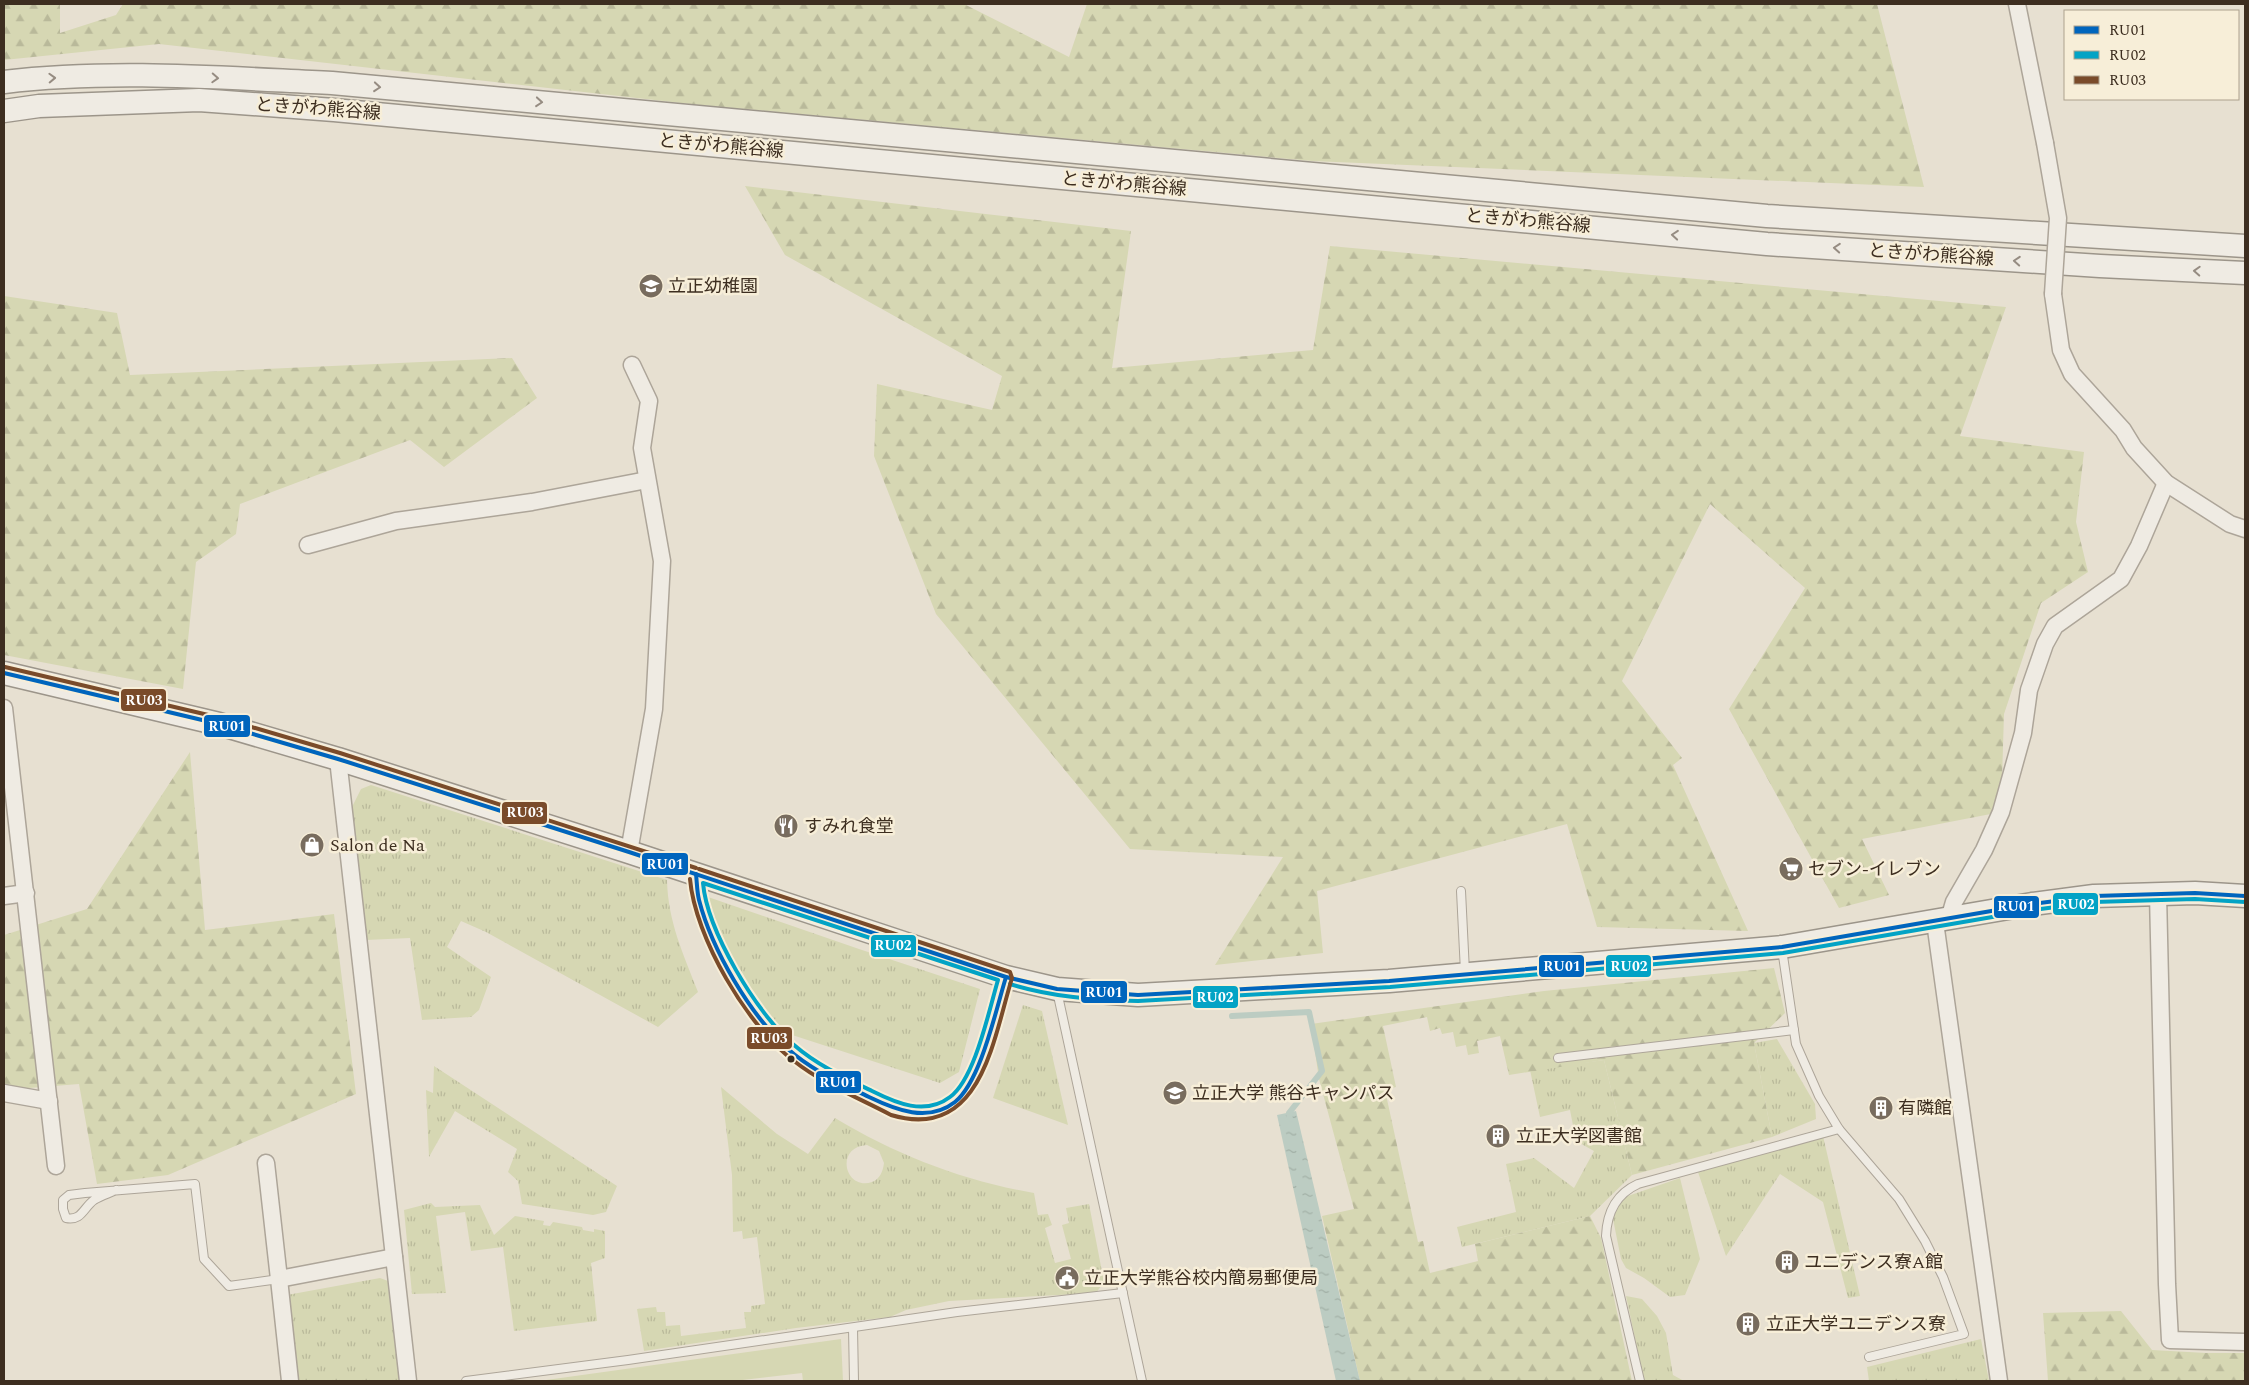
<svg xmlns="http://www.w3.org/2000/svg" width="2249" height="1385" font-family="Spectral,'Noto Sans JP',serif">
	<defs>
		<pattern id="grass-tufts" width="24" height="20" patternUnits="userSpaceOnUse" patternTransform="scale(1.25)"><rect width="24" height="20" fill="#d6d7b3"/><path d="M3 7l-1-3M5 7V3M7 7l1-3M15 17l-1-3M17 17v-4M19 17l1-3" fill="none" stroke="#b9b99a"/></pattern>
		<pattern id="forest-firs" width="22" height="20" patternUnits="userSpaceOnUse" patternTransform="scale(1.25)"><rect width="22" height="20" fill="#d6d7b3"/><path d="M5 1l3.5 6h-7zM16 11l3.5 6h-7z" fill="#b9b99a"/></pattern>
		<pattern id="water-ripples" width="26" height="14" patternUnits="userSpaceOnUse" patternTransform="scale(1.25)"><rect width="26" height="14" fill="#bcccc2"/><path d="M2 4q2-2 4 0t4 0M15 11q2-2 4 0t4 0" fill="none" stroke="#a2b0a6"/></pattern>
	</defs>
	<rect width="100%" height="100%" fill="#e7e0d1"/>
	<g fill="url(#grass-tufts)" fill-rule="evenodd">
		<path d="M371 785 667 880C668 922 683 953 698 992L658 1027 486 932 461 921 447 947 491 977 479 1010 471 1017 422 1020 410 938 366 940 352 807 361 789Z"/>
		<polygon points="708,897 859,949 980,989 959,1072 940,1083 786,1033 766,1013 744,982 720,936"/>
		<polygon points="1023,1005 1042,1011 1068,1125 993,1098"/>
		<polygon points="1777,1039 1815,1104 1816,1119 1772,1137 1754,1043"/>
		<polygon points="1604,1060 1632,1175 1590,1216 1462,1247 1457,1227 1516,1212 1506,1164 1534,1158 1574,1188 1594,1151 1576,1141 1570,1110 1540,1117 1530,1070"/>
		<polygon points="434,1066 617,1186 606,1212 593,1215 522,1204 518,1181 508,1172 517,1149 455,1111 429,1157 426,1090 433,1093"/>
		<path d="M721 1087 777 1134 808 1154 835 1118C896 1155 964 1181 1034 1193L1038 1215 1048 1214 1052 1225 1045 1228 1055 1263 1071 1259 1062 1225 1069 1223 1066 1208 1089 1204 1104 1282 1096 1293 949 1301 906 1310 890 1317 796 1328 644 1351 637 1309 656 1307 657 1312H665L666 1326 680 1325 681 1336 746 1328 744 1312H751V1306L765 1304 757 1237 743 1239 742 1231 733 1232 732 1175ZM867 1145 879 1151 884 1163C883 1171 880 1179 872 1182 845 1191 834 1147 867 1145ZM1075 1268 1078 1285 1060 1289 1056 1272Z"/>
		<polygon points="1823,1136 1860,1296 1848,1298 1823,1202 1780,1174 1726,1256 1698,1172"/>
		<polygon points="1680,1178 1700,1259 1685,1295 1670,1297 1644,1278 1626,1268 1621,1259 1613,1219 1615,1211 1625,1197"/>
		<polygon points="431,1203 435,1207 480,1205 494,1235 515,1216 544,1221 543,1225 550,1226 553,1222 582,1227 583,1230 594,1232 594,1229 605,1231 605,1258 591,1263 597,1321 514,1331 503,1247 471,1251 465,1212 436,1216 446,1293 412,1294 404,1210"/>
		<polygon points="380,1278 388,1281 399,1381 298,1381 287,1295"/>
		<polygon points="1626,1296 1642,1299 1657,1316 1666,1333 1673,1375 1684,1381 1644,1381"/>
		<polygon points="1981,1339 1989,1381 1869,1381 1867,1367"/>
	</g>
	<g fill="url(#forest-firs)">
		<polygon points="4,4 60,4 60,33 116,15 123,4 964,4 1069,57 1087,4 1877,4 1924,187 1312,161 690,104 159,44 4,60"/>
		<polygon points="745,186 1131,231 1112,368 1313,350 1330,246 2006,307 1960,436 2084,452 2076,522 2088,572 2041,603 2004,714 2001,812 1862,839 1889,895 1839,908 1729,709 1805,588 1710,504 1622,681 1682,758 1673,765 1748,931 1597,927 1567,824 1317,891 1323,953 1215,965 1283,857 1130,849 936,614 874,456 877,384 992,410 1002,376 785,255"/>
		<polygon points="4,296 117,313 130,375 512,358 537,398 444,467 410,440 240,504 236,534 196,562 183,689 4,655"/>
		<polygon points="190,752 205,930 334,914 356,1094 168,1175 97,1184 79,1084 4,1090 4,935 87,909"/>
		<polygon points="1774,968 1785,1013 1754,1043 1772,1137 1632,1175 1604,1060 1509,1075 1500,1036 1477,1041 1479,1053 1468,1055 1466,1045 1456,1047 1453,1032 1442,1034 1440,1028 1430,1031 1427,1017 1383,1026 1396,1087 1385,1090 1418,1242 1423,1241 1430,1273 1478,1261 1475,1244 1590,1216 1601,1238 1632,1381 1360,1381 1322,1216 1354,1209 1319,1079 1311,1024 1544,991"/>
		<polygon points="2121,1311 2152,1350 2206,1353 2245,1353 2245,1381 2048,1381 2043,1313"/>
	</g>
	<polygon fill="#d6d7b3" points="841,1339 843,1381 803,1381 802,1373 734,1381 539,1381"/>
	<polygon fill="url(#water-ripples)" points="1296,1111 1360,1381 1336,1381 1277,1115"/>
	<g fill="none" stroke-linecap="round" stroke-linejoin="round">
		<polyline stroke="#bcccc2" stroke-width="6" points="1232,1016 1309,1012 1322,1071 1289,1113 1290,1119"/>
		<defs>
			<g id="lane">
				<path d="M696 877C702 923 724 960 748 998 760 1016 772 1035 788 1049 817 1074 860 1091 894 1109 914 1115 938 1115 956 1102 977 1087 996 1006 1005 978"/>
				<polyline points="1461,891 1465,972"/>
				<polyline points="1782,949 1796,1044 1819,1096 1839,1129 1899,1199 1925,1241 1943,1277 1964,1334 1869,1357"/>
				<polyline points="1057,991 1142,1381"/>
				<polyline points="1558,1058 1794,1030"/>
				<path d="M116 1190C110 1193 100 1196 94 1200 83 1208 82 1221 66 1218L63 1209V1200L69 1195 85 1193 195 1184 204 1259 229 1286 279 1279"/>
				<polyline points="853,1328 854,1381"/>
				<polyline points="466,1381 628,1360 957,1312 1123,1293"/>
				<path d="M1640 1381 1606 1236C1607 1212 1616 1194 1638 1184L1839 1129"/>
			</g>
			<g id="street">
				<polyline points="2017,4 2045,143"/>
				<polyline points="2053,294 2061,350 2072,374 2123,430 2134,448 2166,483 2230,524 2245,529"/>
				<polyline points="308,545 396,521 532,502 647,480"/>
				<polyline points="4,708 56,1166"/>
				<polyline points="338,759 408,1381"/>
				<polyline points="629,852 654,709 662,561 642,448 649,401 632,365"/>
				<polyline points="2158,894 2167,1284 2170,1340 2245,1342"/>
				<polyline points="4,896 26,893"/>
				<polyline points="1949,919 1954,902 1984,850 2001,812 2023,733 2029,690 2045,644 2055,626 2121,579 2139,546 2166,483"/>
				<polyline points="1935,922 1999,1381"/>
				<polyline points="4,1093 49,1101"/>
				<polyline points="266,1163 279,1279 394,1257"/>
				<polyline points="279,1279 290,1381"/>
			</g>
			<g id="secondary">
				<path d="M4 82C112 69 223 78 332 83L1767 216 2245 246"/>
				<polyline points="4,111 39,106 199,100 334,110 1767,244 2100,266 2245,273"/>
				<polyline points="4,673 219,724 338,759 629,852 1006,977 1057,989 1138,995 1389,981 1782,947 2032,904 2094,896 2195,893 2245,896"/>
			</g>
		</defs>
		<use href="#lane" stroke="#ada599" stroke-width="10"/>
		<use href="#street" stroke="#ada599" stroke-width="19"/>
		<use href="#secondary" stroke="#9c958a" stroke-width="25"/>
		<use href="#lane" stroke="#efebe3" stroke-width="8"/>
		<use href="#street" stroke="#efebe3" stroke-width="16"/>
		<use href="#secondary" stroke="#efebe3" stroke-width="22"/>
		<defs>
			<polyline id="street-bridge" points="2045,143 2058,218 2053,294"/>
		</defs>
		<use href="#street-bridge" stroke="#ada599" stroke-width="19" stroke-linecap="butt"/>
		<use href="#street-bridge" stroke="#efebe3" stroke-width="16"/>
		<defs>
			<g id="bus-1">
				<polyline points="4,673 219,724 338,759 629,852 1006,977 1057,989 1138,995 1389,981 1782,947 2032,904 2094,896 2195,893 2245,896"/>
				<path d="M696 874C697 883 697 892 699 900 712 950 750 1015 788 1049 811 1070 841 1083 869 1097 896 1110 928 1123 955 1102 981 1081 996 1009 1006 977"/>
			</g>
			<g id="bus-2">
				<path d="M703 883 998 980C989 1010 975 1079 950 1097 925 1116 896 1103 872 1091 845 1078 817 1065 794 1045 757 1015 707 930 703 883Z"/>
				<path d="M1010 984C1051 997 1095 1000 1138 1001L1390 987 1783 953 2033 910 2094 902 2195 899 2245 902"/>
			</g>
			<g id="bus-3">
				<polyline points="5,667 221,718 340,753 696,868"/>
				<path d="M690 879C695 937 747 1026 794 1061 823 1084 859 1098 891 1115 981 1142 993 1040 1012 978L1010 972 699 869"/>
			</g>
		</defs>
		<use href="#bus-1" stroke="#f7eed8" stroke-width="8"/>
		<use href="#bus-2" stroke="#f7eed8" stroke-width="8"/>
		<use href="#bus-3" stroke="#f7eed8" stroke-width="8"/>
		<use href="#bus-1" stroke="#0065bd" stroke-width="4"/>
		<use href="#bus-2" stroke="#03a3c5" stroke-width="4"/>
		<use href="#bus-3" stroke="#7a4b2a" stroke-width="4"/>
	</g>
	<defs><path id="oneway-chevron" d="M-2-3.5L2.5 0L-2 3.5" fill="none" stroke-width="1.6" stroke-linecap="round" stroke-linejoin="round" transform="scale(1.25)"/></defs>
	<g stroke="#968c82">
		<use href="#oneway-chevron" transform="translate(52 78) rotate(-2)"/>
		<use href="#oneway-chevron" transform="translate(215 78) rotate(3)"/>
		<use href="#oneway-chevron" transform="translate(377 87) rotate(5)"/>
		<use href="#oneway-chevron" transform="translate(539 102) rotate(5)"/>
		<use href="#oneway-chevron" transform="translate(1675 235) rotate(-175)"/>
		<use href="#oneway-chevron" transform="translate(1837 248) rotate(-176)"/>
		<use href="#oneway-chevron" transform="translate(2017 261) rotate(-176)"/>
		<use href="#oneway-chevron" transform="translate(2197 271) rotate(-177)"/>
	</g>
	<defs>
		<symbol id="school-disc" viewBox="-11 -11 22 22"><circle r="9.5" fill="#786c5e" stroke="#f7eed8"/><path d="M0-5L7-2L0 1L-7-2ZM-4 1L0 2.5L4 1V4Q0 6-4 4Z" fill="#fff"/></symbol>
		<symbol id="restaurant-disc" viewBox="-11 -11 22 22"><circle r="9.5" fill="#786c5e" stroke="#f7eed8"/><path d="M-5-6h1v4h1v-4h1v4h1v-4h1v5L-1.5 .5V6h-2V.5L-5-1ZM5-6V6H3V1.5H1.5Q1.5-4 5-6Z" fill="#fff"/></symbol>
		<symbol id="shop-disc" viewBox="-11 -11 22 22"><circle r="9.5" fill="#786c5e" stroke="#f7eed8"/><path d="M-5-2.5h2.3a2.7 3.5 0 0 1 5.4 0H5L5.5 6h-11ZM-1.5-2.5h3a1.5 2.3 0 0 0-3 0Z" fill="#fff"/></symbol>
		<symbol id="supermarket-disc" viewBox="-11 -11 22 22"><circle r="9.5" fill="#786c5e" stroke="#f7eed8"/><path d="M-6-5.5h2.5l.6 2H6L4.5 2H-2.5L-4.4-4H-6ZM-1.5 3.2a1.3 1.3 0 1 0 .1 0ZM3 3.2a1.3 1.3 0 1 0 .1 0Z" fill="#fff"/></symbol>
		<symbol id="university-disc" viewBox="-11 -11 22 22"><circle r="9.5" fill="#786c5e" stroke="#f7eed8"/><path d="M0-5L7-2L0 1L-7-2ZM-4 1L0 2.5L4 1V4Q0 6-4 4Z" fill="#fff"/></symbol>
		<symbol id="building-disc" viewBox="-11 -11 22 22"><circle r="9.5" fill="#786c5e" stroke="#f7eed8"/><path d="M-4-6H4V6H1V3H-1V6H-4ZM-2.5-4.3h1.7v1.8h-1.7ZM.8-4.3h1.7v1.8H.8ZM-2.5-1h1.7V.8h-1.7ZM.8-1h1.7V.8H.8Z" fill="#fff"/></symbol>
		<symbol id="civic-disc" viewBox="-11 -11 22 22"><circle r="9.5" fill="#786c5e" stroke="#f7eed8"/><path d="M-.6-6.5H3V-4.5H.6V-3L4-1V1h2V6H-6V1h2V-1L-.6-3ZM-1.2 2.5V6h2.4V2.5Z" fill="#fff"/></symbol>
	</defs>
	<g fill-rule="evenodd">
		<use href="#school-disc" x="637" y="272" width="28" height="28"/>
		<use href="#restaurant-disc" x="772" y="812" width="28" height="28"/>
		<use href="#shop-disc" x="298" y="831" width="28" height="28"/>
		<use href="#supermarket-disc" x="1777" y="855" width="28" height="28"/>
		<use href="#university-disc" x="1161" y="1079" width="28" height="28"/>
		<use href="#building-disc" x="1867" y="1094" width="28" height="28"/>
		<use href="#building-disc" x="1484" y="1122" width="28" height="28"/>
		<use href="#building-disc" x="1773" y="1248" width="28" height="28"/>
		<use href="#civic-disc" x="1053" y="1264" width="28" height="28"/>
		<use href="#building-disc" x="1734" y="1310" width="28" height="28"/>
	</g>
	<circle fill="#3d2e20" stroke="#f7eed8" stroke-width="2" cx="791" cy="1059" r="4.5"/>
	<g text-anchor="middle" dominant-baseline="central" stroke-width="5" stroke-linejoin="round" paint-order="stroke">
		<g font-size="18" fill="#3d2e20" stroke="#f7eed8">
			<text transform="translate(318 109) rotate(4)">ときがわ熊谷線</text>
			<text transform="translate(721 146) rotate(5)">ときがわ熊谷線</text>
			<text transform="translate(1124 184) rotate(5)">ときがわ熊谷線</text>
			<text transform="translate(1528 221) rotate(5)">ときがわ熊谷線</text>
			<text transform="translate(1931 255) rotate(4)">ときがわ熊谷線</text>
		</g>
		<g font-size="18" fill="#3d2e20" stroke="#f7eed8" text-anchor="start">
			<text x="668" y="286">立正幼稚園</text>
			<text x="804" y="826">すみれ食堂</text>
			<text x="330" y="845">Salon de Na</text>
			<text x="1808" y="869">セブン-イレブン</text>
			<text x="1192" y="1093">立正大学 熊谷キャンパス</text>
			<text x="1898" y="1108">有隣館</text>
			<text x="1516" y="1136">立正大学図書館</text>
			<text x="1804" y="1262">ユニデンス寮A館</text>
			<text x="1084" y="1278">立正大学熊谷校内簡易郵便局</text>
			<text x="1766" y="1324">立正大学ユニデンス寮</text>
		</g>
	</g>
	<g stroke="#f7eed8" stroke-width="2">
		<rect x="120" y="688" width="47" height="24" rx="5" fill="#7a4b2a"/>
		<rect x="203" y="714" width="48" height="24" rx="5" fill="#0065bd"/>
		<rect x="501" y="801" width="47" height="24" rx="5" fill="#7a4b2a"/>
		<rect x="641" y="852" width="48" height="24" rx="5" fill="#0065bd"/>
		<rect x="2052" y="892" width="47" height="24" rx="5" fill="#03a3c5"/>
		<rect x="1993" y="895" width="47" height="24" rx="5" fill="#0065bd"/>
		<rect x="870" y="934" width="47" height="24" rx="5" fill="#03a3c5"/>
		<rect x="1538" y="954" width="47" height="24" rx="5" fill="#0065bd"/>
		<rect x="1605" y="954" width="47" height="24" rx="5" fill="#03a3c5"/>
		<rect x="1080" y="980" width="48" height="24" rx="5" fill="#0065bd"/>
		<rect x="1192" y="985" width="47" height="24" rx="5" fill="#03a3c5"/>
		<rect x="746" y="1026" width="47" height="24" rx="5" fill="#7a4b2a"/>
		<rect x="815" y="1070" width="47" height="24" rx="5" fill="#0065bd"/>
	</g>
	<g font-size="14" text-anchor="middle" font-weight="bold" fill="#fff">
		<text x="144" y="705">RU03</text>
		<text x="227" y="731">RU01</text>
		<text x="525" y="817">RU03</text>
		<text x="665" y="869">RU01</text>
		<text x="2076" y="909">RU02</text>
		<text x="2016" y="911">RU01</text>
		<text x="893" y="950">RU02</text>
		<text x="1562" y="971">RU01</text>
		<text x="1629" y="971">RU02</text>
		<text x="1104" y="997">RU01</text>
		<text x="1215" y="1002">RU02</text>
		<text x="769" y="1043">RU03</text>
		<text x="838" y="1087">RU01</text>
	</g>
	<rect width="2249" height="1385" fill="none" stroke="#3d2e20" stroke-width="10"/>
	<rect x="2064" y="10" width="175" height="90" fill="#f7eed8" stroke="#ada18e"/>
	<rect x="2074" y="26" width="25" height="8" fill="#0065bd" stroke="#ada18e"/>
	<text x="2109" y="35" font-size="15" fill="#3d2e20">RU01</text>
	<rect x="2074" y="51" width="25" height="8" fill="#03a3c5" stroke="#ada18e"/>
	<text x="2109" y="60" font-size="15" fill="#3d2e20">RU02</text>
	<rect x="2074" y="76" width="25" height="8" fill="#7a4b2a" stroke="#ada18e"/>
	<text x="2109" y="85" font-size="15" fill="#3d2e20">RU03</text>
</svg>
